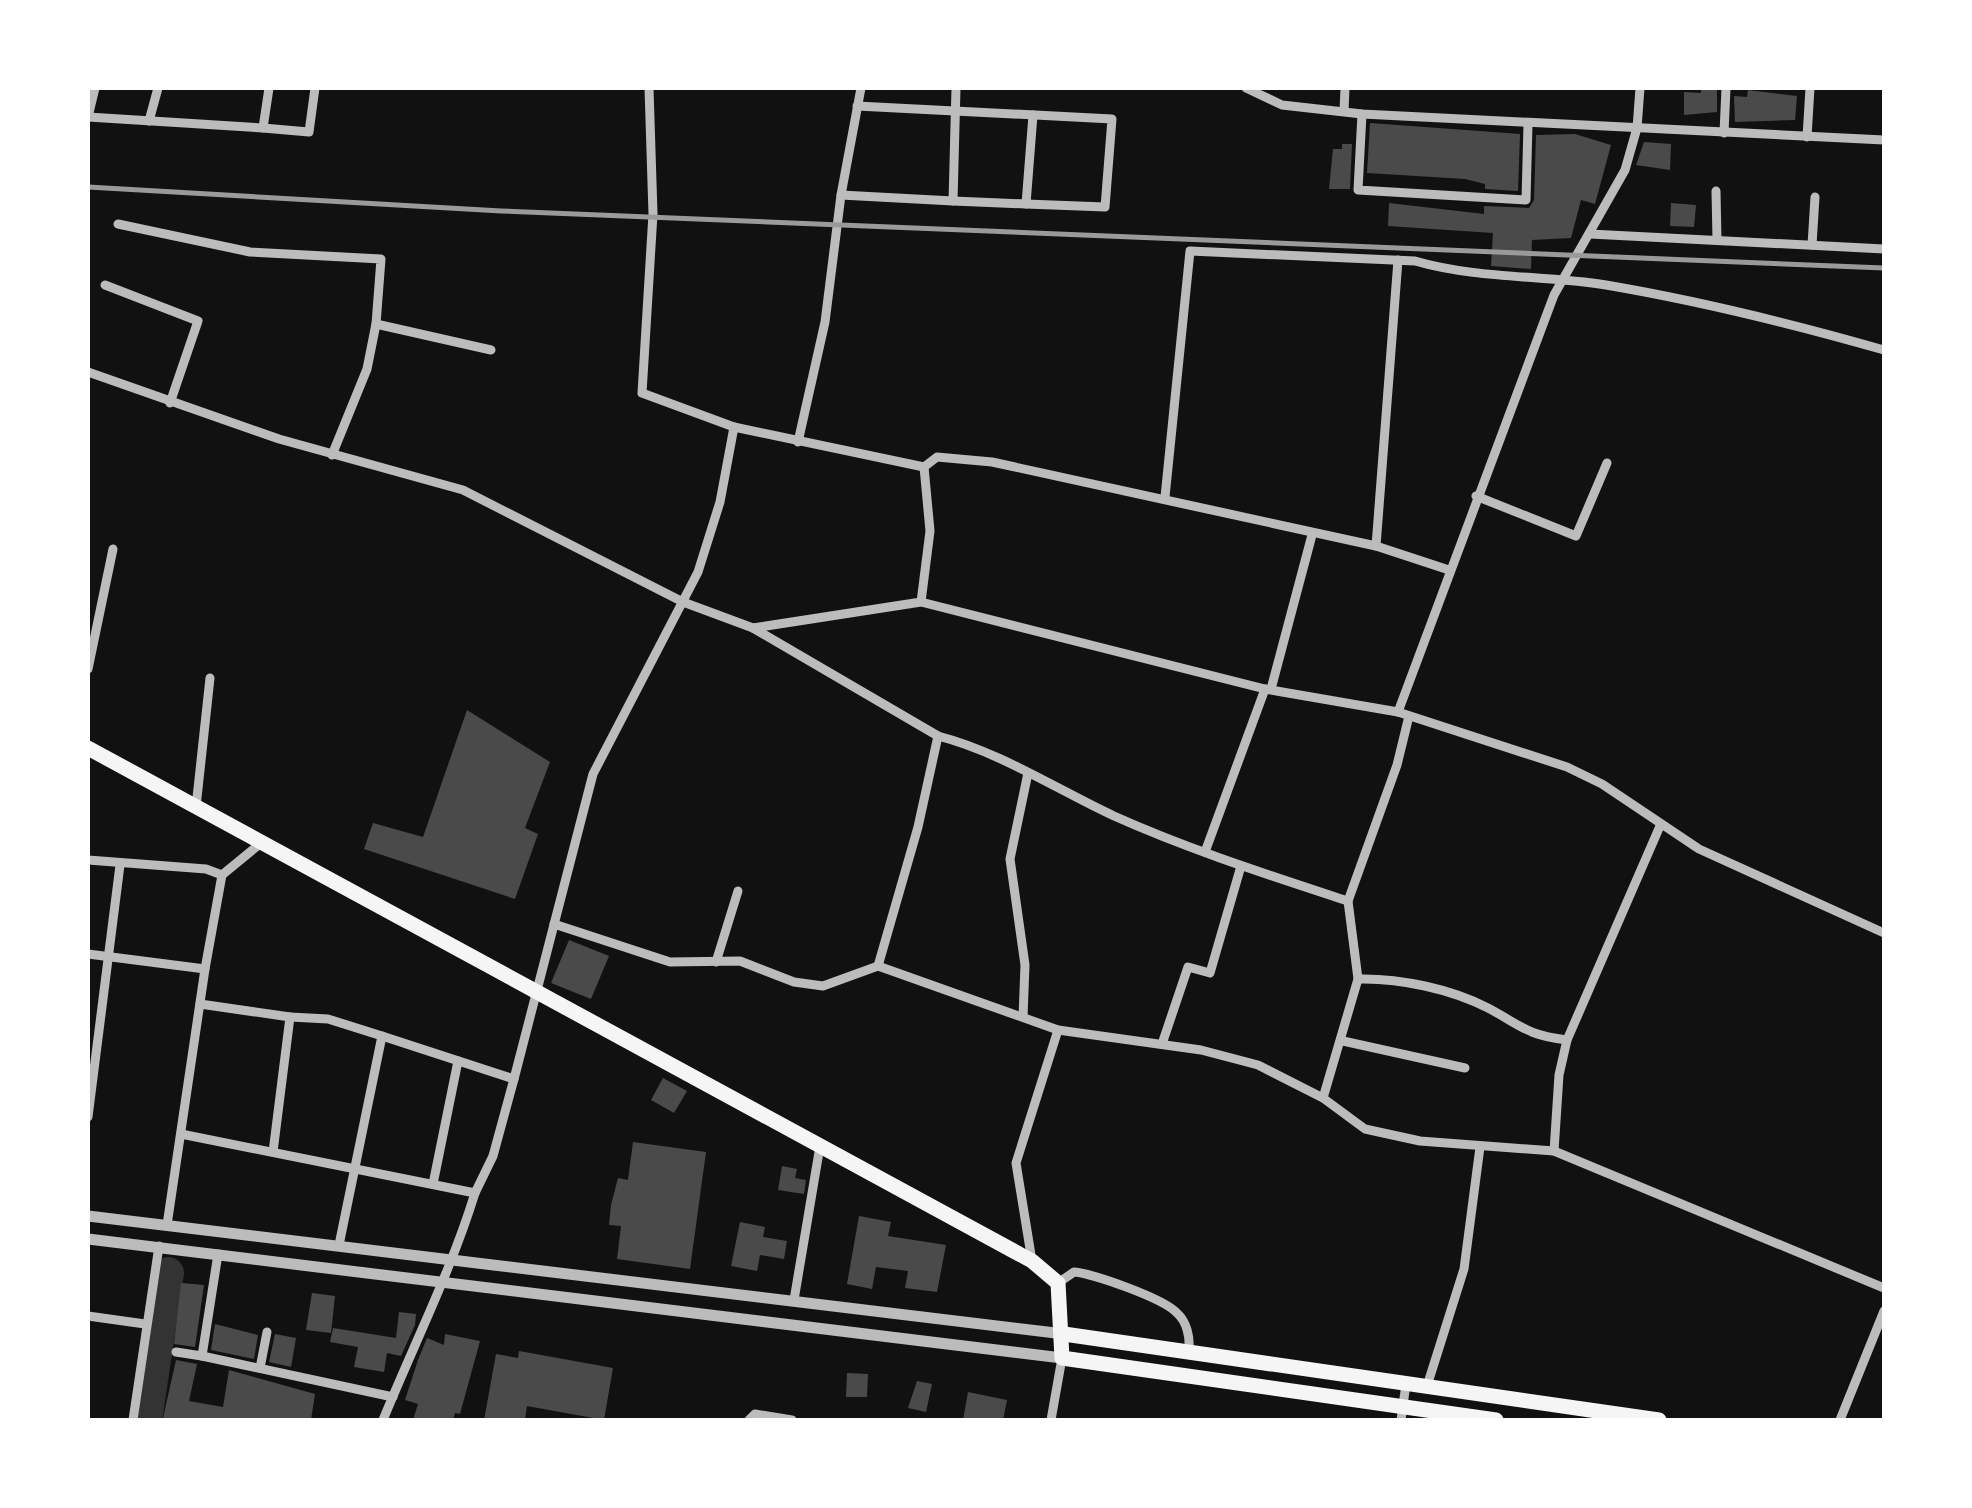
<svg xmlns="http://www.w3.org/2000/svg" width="1972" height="1508" font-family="'Asap Condensed',sans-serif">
	<rect width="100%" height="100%" fill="#111"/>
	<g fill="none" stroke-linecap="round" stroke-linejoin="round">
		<polyline stroke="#333" stroke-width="32" points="146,1420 168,1273"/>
	</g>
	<g fill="#4a4a4a">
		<polygon points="1701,88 1717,88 1717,112 1684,115 1684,92 1701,93"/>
		<polygon points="1748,90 1797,96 1795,120 1735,122 1734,96 1747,97"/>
		<polygon points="1370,123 1520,134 1518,191 1485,189 1485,184 1465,179 1367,173"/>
		<polygon points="1575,134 1611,145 1595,204 1581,200 1571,238 1532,240 1531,269 1491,266 1493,233 1388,226 1389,203 1484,214 1484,206 1529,208 1534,200 1536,135"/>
		<polygon points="1644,142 1671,144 1670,170 1636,165"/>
		<polygon points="1342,144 1352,144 1350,189 1329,189 1333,149 1342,149"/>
		<polygon points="1671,203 1696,205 1694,227 1670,226"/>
		<polygon points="467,710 550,762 525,828 538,834 515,899 364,849 373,823 423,837"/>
		<polygon points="569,940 609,956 591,999 551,983"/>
		<polygon points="663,1078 687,1091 674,1113 651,1100"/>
		<polygon points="633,1142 706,1152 690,1269 617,1259 621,1226 609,1225 611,1205 618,1178 628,1180"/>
		<polygon points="782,1166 797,1169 795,1178 806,1180 804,1194 778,1190"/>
		<polygon points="859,1216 891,1222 888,1236 946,1245 937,1292 905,1288 908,1271 876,1267 872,1289 847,1284"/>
		<polygon points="740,1222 765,1227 763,1237 787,1241 784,1259 760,1255 757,1271 731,1266"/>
		<polygon points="181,1283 204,1285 195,1347 174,1344"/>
		<polygon points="312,1293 335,1296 331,1333 306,1330"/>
		<polygon points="399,1312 416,1314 415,1325 401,1356 387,1353 384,1372 354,1367 358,1347 330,1342 333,1328 396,1338"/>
		<polygon points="215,1324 258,1335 254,1359 211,1350"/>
		<polygon points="275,1334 296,1338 291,1367 269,1362"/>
		<polygon points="445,1334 480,1341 460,1414 455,1413 453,1420 413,1420 418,1404 405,1400 418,1360 427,1338 444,1345"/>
		<polygon points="519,1351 613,1368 604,1420 527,1406 525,1420 484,1420 496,1354 518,1358"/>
		<polygon points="176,1360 197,1364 189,1401 223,1407 229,1370 315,1394 311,1420 163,1418"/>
		<polygon points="847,1373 868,1374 867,1397 846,1397"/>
		<polygon points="917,1381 932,1384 926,1412 908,1408"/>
		<polygon points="968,1392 1007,1400 1003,1420 963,1420"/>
	</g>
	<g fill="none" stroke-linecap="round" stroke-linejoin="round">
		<g stroke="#bcbcbc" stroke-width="9">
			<polyline points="649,88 653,214 642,393 734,427 924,467 937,457 992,462 1376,546 1449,570"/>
			<polyline points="1246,88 1282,105 1362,114 1884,140"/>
			<polyline points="857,106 1112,119 1105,207 1026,204"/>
			<polyline points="1344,111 1345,88"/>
			<polyline points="1362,114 1358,190 1526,200 1528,124"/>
			<polyline points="88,117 263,128 269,88"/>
			<polyline points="88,117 95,88"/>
			<polyline points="149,121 158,88"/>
			<polyline points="263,128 309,132 315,88"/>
			<polyline points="1724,133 1726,88"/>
			<polyline points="1807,137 1810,88"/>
			<polyline points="1716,191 1717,240"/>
			<polyline points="841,195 953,201 956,88"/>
			<polyline points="953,201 1026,204 1033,115"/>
			<polyline points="118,224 250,252 381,259 376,324 491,350"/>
			<polyline points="1590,234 1884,249"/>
			<polyline points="1812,245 1815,197"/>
			<polyline points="105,285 198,321 170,403"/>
			<path d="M88 372 279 439 463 490 683 602 753 628 938 736C1000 752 1056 789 1114 816 1190 850 1269 875 1348 901"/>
			<polyline points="798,442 825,322 841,195 861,88"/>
			<polyline points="332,455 367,369 376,324"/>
			<polyline points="1476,496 1576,536 1607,463"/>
			<path d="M1165 497 1190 251 1415 261C1477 279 1543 275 1606 285 1700 301 1793 324 1884 350"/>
			<polyline points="1376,546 1398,260"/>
			<polyline points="921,602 1265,689 1398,712 1567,767 1602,784 1699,849 1884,933"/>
			<polyline points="753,628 921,602 930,531 924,467"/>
			<polyline points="88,669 113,549"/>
			<polyline points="1271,689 1312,535"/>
			<polyline points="1398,712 1554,295 1625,170 1637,128 1640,88"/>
			<polyline points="196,807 210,678"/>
			<polyline points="1205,852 1265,689"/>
			<polyline points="88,860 206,869 222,875"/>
			<polyline points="554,924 670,962 740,961 794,982 823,986 878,966 1058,1030 1201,1050 1258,1065 1323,1098 1365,1129 1420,1141 1554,1151 1884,1288"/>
			<polyline points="88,954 205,969 167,1225"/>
			<polyline points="716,962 738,891"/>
			<polyline points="878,966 918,827 938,736"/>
			<polyline points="205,969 222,875 261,843"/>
			<path d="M1358 979C1400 978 1451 989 1488 1008 1522 1026 1526 1035 1567 1040"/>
			<polyline points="200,1004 290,1017 273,1152"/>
			<polyline points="290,1017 328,1019 382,1036 339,1245"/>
			<polyline points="1023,1017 1025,965 1010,859 1028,773"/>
			<polyline points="382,1036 514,1079 593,774 698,572 720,502 734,427"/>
			<polyline points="1343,1041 1465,1068"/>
			<polyline points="1162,1044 1188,967 1210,973 1241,866"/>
			<polyline points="1323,1098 1358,979 1348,901 1397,765 1409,716"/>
			<polyline points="88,1117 120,865"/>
			<polyline points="181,1134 475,1193 493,1156 514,1079"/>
			<polyline points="1554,1151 1559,1075 1567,1040 1660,826"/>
			<polyline points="433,1184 458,1061"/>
			<polyline points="218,1254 202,1356 393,1397"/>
			<polyline points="1032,1261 1016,1163 1058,1030"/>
			<path d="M1058 1283 1074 1272C1094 1274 1163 1298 1177 1313 1187 1322 1190 1337 1189 1350"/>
			<polyline points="794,1300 820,1146"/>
			<polyline points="88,1316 145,1324"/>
			<polyline points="176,1352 202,1356"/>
			<polyline points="260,1368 267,1332"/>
			<polyline points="1427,1386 1464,1269 1480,1147"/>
			<polyline points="133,1420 159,1246"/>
			<path d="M383 1420C414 1344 451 1271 475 1193"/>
			<polyline points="749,1420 755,1414 792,1420"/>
			<polyline points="1051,1420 1062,1358"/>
			<polyline points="1401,1420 1406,1384"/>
			<polyline points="1840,1420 1884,1311"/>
		</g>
		<g stroke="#bcbcbc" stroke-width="11">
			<polyline points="88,1216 1064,1334"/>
			<polyline points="88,1239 1062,1358"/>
		</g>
		<g stroke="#f5f5f5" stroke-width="15">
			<polyline points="88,748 1032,1261 1058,1283 1062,1358 1496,1420"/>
			<polyline points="1064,1334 1659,1420"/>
		</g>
		<polyline stroke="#9a9a9a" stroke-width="5" points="88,187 501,211 1884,268"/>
	</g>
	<rect width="1972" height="1508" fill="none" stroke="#ffffff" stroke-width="180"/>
</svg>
